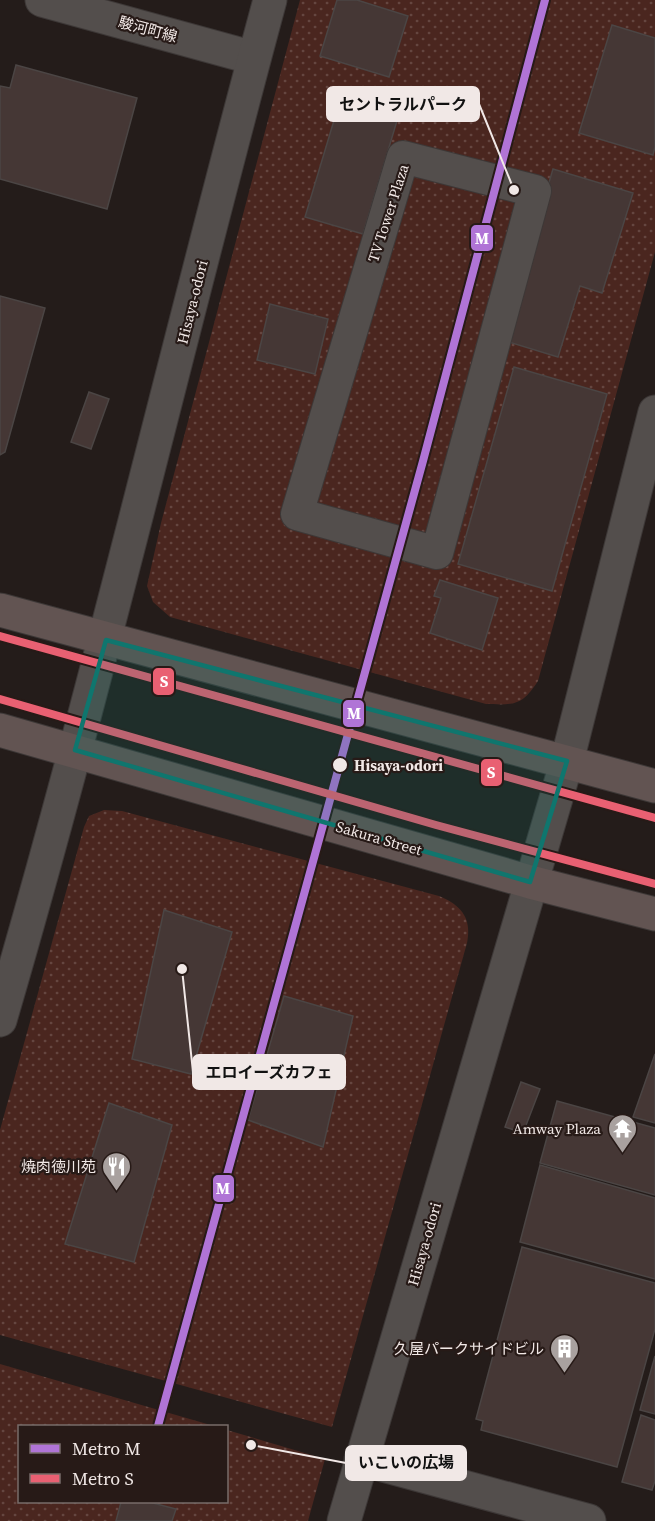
<svg xmlns="http://www.w3.org/2000/svg" width="655" height="1521" font-family="'Source Serif 4','Noto Sans JP',serif">
	<defs>
		<pattern id="park-dots" width="8" height="8" patternUnits="userSpaceOnUse" patternTransform="scale(1.5)"><rect width="8" height="8" fill="#4a261f"/><path d="M2 2h.1M6 6h.1" fill="none" stroke="#654640" stroke-width="1.8" stroke-linecap="round"/></pattern>
	</defs>
	<rect width="100%" height="100%" fill="#241c1a"/>
	<g fill="url(#park-dots)">
		<path d="M300 0H655V252L538 681C522 706 514 705 486 704L170 617 153 602 147 586 161 523Z"/>
		<path d="M104 810 122 811 439 896C461 905 472 918 467 943L332 1427 0 1335V1130L84 827 89 816Z"/>
		<polygon points="0,1364 214,1426 20,1426 20,1502 226,1502 227,1430 325,1459 308,1521 0,1521"/>
	</g>
	<g fill="#453735" stroke="#4b4544" stroke-width="1.5">
		<polygon points="337,0 357,0 408,16 389,77 320,56"/>
		<polygon points="612,25 655,38 655,147 653,155 579,133"/>
		<polygon points="16,65 137,98 107,209 0,179 0,86 10,88"/>
		<polygon points="341,97 399,114 363,234 305,217"/>
		<polygon points="553,169 633,193 602,293 580,286 558,357 502,340"/>
		<polygon points="0,296 45,308 5,452 0,455"/>
		<polygon points="270,304 328,319 315,374 257,360"/>
		<polygon points="514,367 607,394 552,591 458,564"/>
		<polygon points="89,392 109,399 91,449 71,442"/>
		<polygon points="440,580 498,598 482,650 430,633 441,598 434,596"/>
		<polygon points="164,910 232,932 191,1074 132,1059"/>
		<polygon points="284,996 353,1016 323,1147 248,1120"/>
		<polygon points="655,1054 655,1123 633,1117"/>
		<polygon points="521,1082 540,1089 523,1133 505,1127"/>
		<polygon points="557,1101 655,1128 655,1195 540,1163"/>
		<polygon points="109,1103 172,1125 134,1262 65,1244"/>
		<polygon points="540,1165 655,1198 655,1279 520,1242"/>
		<polygon points="522,1247 655,1283 655,1329 617,1467 481,1430 483,1421 476,1419"/>
		<polygon points="655,1356 655,1414 640,1410"/>
		<polygon points="641,1415 655,1420 655,1481 652,1490 622,1482"/>
		<polygon points="121,1502 149,1502 176,1509 172,1521 116,1521"/>
	</g>
	<g fill="none" stroke-linecap="round" stroke-linejoin="round">
		<defs>
			<polygon id="pedestrian" points="403,157 535,191 437,553 297,514"/>
			<g id="minor">
				<polyline points="42,0 254,58"/>
				<polyline points="361,1459 589,1521"/>
			</g>
			<g id="tertiary">
				<path d="M0 1020C99 682 178 340 270 0"/>
				<polyline points="344,1521 567,761 655,412"/>
			</g>
			<g id="trunk">
				<polyline points="0,610 655,786"/>
				<polyline points="0,730 530,882 655,914"/>
			</g>
		</defs>
		<use href="#pedestrian" stroke="#3d3837" stroke-width="34"/>
		<use href="#minor" stroke="#3d3837" stroke-width="35"/>
		<use href="#tertiary" stroke="#3d3837" stroke-width="35"/>
		<use href="#trunk" stroke="#3d3837" stroke-width="35"/>
		<use href="#pedestrian" stroke="#534e4c" stroke-width="32"/>
		<use href="#minor" stroke="#534e4c" stroke-width="33"/>
		<use href="#tertiary" stroke="#534e4c" stroke-width="33"/>
		<use href="#trunk" stroke="#625452" stroke-width="33"/>
		<defs>
			<polyline id="metro-1" points="158,1426 423,461 545,0"/>
			<g id="metro-2">
				<polyline points="0,636 655,818"/>
				<polyline points="0,699 436,825 655,884"/>
			</g>
		</defs>
		<use href="#metro-1" stroke="#271a17" stroke-width="12"/>
		<use href="#metro-2" stroke="#271a17" stroke-width="12"/>
		<use href="#metro-1" stroke="#b074d6" stroke-width="8"/>
		<use href="#metro-2" stroke="#e96072" stroke-width="8"/>
	</g>
	<path fill="#0f766e" fill-opacity="0.2" stroke="#0f766e" stroke-width="4.5" stroke-linejoin="round" d="M106 640 567 761 530 882 75 750Z"/>
	<defs>
		<symbol id="temple-pin" viewBox="-11 -11 22 30"><path d="M0 17L-7.5 6A9.5 9.5 0 1 1 7.5 6Z" fill="#a9a19f" stroke="#271a17"/><path d="M0-6L5-2H3V0L6.5 2.5H4V6H1.5V3h-3V6H-4V2.5H-6.5L-3 0V-2H-5Z" fill="#fff"/></symbol>
		<symbol id="restaurant-pin" viewBox="-11 -11 22 30"><path d="M0 17L-7.5 6A9.5 9.5 0 1 1 7.5 6Z" fill="#a9a19f" stroke="#271a17"/><path d="M-5-6h1v4h1v-4h1v4h1v-4h1v5L-1.5 .5V6h-2V.5L-5-1ZM5-6V6H3V1.5H1.5Q1.5-4 5-6Z" fill="#fff"/></symbol>
		<symbol id="building-pin" viewBox="-11 -11 22 30"><path d="M0 17L-7.5 6A9.5 9.5 0 1 1 7.5 6Z" fill="#a9a19f" stroke="#271a17"/><path d="M-4-6H4V6H1V3H-1V6H-4ZM-2.5-4.3h1.7v1.8h-1.7ZM.8-4.3h1.7v1.8H.8ZM-2.5-1h1.7V.8h-1.7ZM.8-1h1.7V.8H.8Z" fill="#fff"/></symbol>
	</defs>
	<g fill-rule="evenodd">
		<use href="#temple-pin" x="606" y="1112" width="33" height="45"/>
		<use href="#restaurant-pin" x="100" y="1150" width="33" height="45"/>
		<use href="#building-pin" x="548" y="1332" width="33" height="45"/>
	</g>
	<circle fill="#f1e8e6" stroke="#271a17" stroke-width="2" cx="340" cy="765" r="8"/>
	<g text-anchor="middle" dominant-baseline="central" stroke-width="4.5" stroke-linejoin="round" paint-order="stroke">
		<g font-size="15" fill="#f1e8e6" stroke="#271a17">
			<text transform="translate(148 29) rotate(15)">駿河町線</text>
			<text transform="translate(388 213) rotate(-72)">TV Tower Plaza</text>
			<text transform="translate(192 302) rotate(-76)">Hisaya-odori</text>
			<text transform="translate(379 838) rotate(16)">Sakura Street</text>
			<text transform="translate(424 1244) rotate(-74)">Hisaya-odori</text>
		</g>
		<g font-size="15" font-weight="bold" fill="#f1e8e6" stroke="#271a17" text-anchor="start">
			<text x="354" y="765">Hisaya-odori</text>
		</g>
		<g font-size="15" fill="#f1e8e6" stroke="#271a17" text-anchor="end">
			<text x="601" y="1128">Amway Plaza</text>
			<text x="96" y="1166">焼肉徳川苑</text>
			<text x="544" y="1348">久屋パークサイドビル</text>
		</g>
	</g>
	<path fill="none" stroke="#f1e8e6" stroke-width="2" d="M514 190L479 104M182 969L193 1072M251 1445L346 1463"/>
	<g fill="#f1e8e6" stroke="#271a17" stroke-width="2">
		<circle cx="514" cy="190" r="6"/>
		<circle cx="182" cy="969" r="6"/>
		<circle cx="251" cy="1445" r="6"/>
	</g>
	<g fill="#f1e8e6" stroke="#f1e8e6" stroke-width="2">
		<rect x="327" y="87" width="152" height="34" rx="6"/>
		<rect x="193" y="1055" width="152" height="34" rx="6"/>
		<rect x="346" y="1446" width="120" height="34" rx="6"/>
	</g>
	<g font-size="16" text-anchor="middle" font-weight="bold" fill="#111">
		<text x="403" y="110">セントラルパーク</text>
		<text x="269" y="1078">エロイーズカフェ</text>
		<text x="406" y="1468">いこいの広場</text>
	</g>
	<g stroke="#271a17" stroke-width="2">
		<rect x="470" y="224" width="24" height="28" rx="6" fill="#b074d6"/>
		<rect x="152" y="667" width="23" height="29" rx="6" fill="#e96072"/>
		<rect x="342" y="699" width="23" height="29" rx="6" fill="#b074d6"/>
		<rect x="480" y="758" width="23" height="29" rx="6" fill="#e96072"/>
		<rect x="212" y="1174" width="23" height="29" rx="6" fill="#b074d6"/>
	</g>
	<g font-size="16" text-anchor="middle" font-weight="bold" fill="#fff">
		<text x="482" y="244">M</text>
		<text x="164" y="687">S</text>
		<text x="354" y="719">M</text>
		<text x="491" y="778">S</text>
		<text x="223" y="1194">M</text>
	</g>
	<rect x="18" y="1425" width="210" height="78" fill="#271a17" stroke="#786c6a" stroke-width="1.5"/>
	<rect x="30" y="1444" width="30" height="9" fill="#b074d6" stroke="#786c6a" stroke-width="1.5"/>
	<text x="72" y="1455" font-size="18" fill="#f1e8e6">Metro M</text>
	<rect x="30" y="1474" width="30" height="9" fill="#e96072" stroke="#786c6a" stroke-width="1.5"/>
	<text x="72" y="1485" font-size="18" fill="#f1e8e6">Metro S</text>
</svg>
